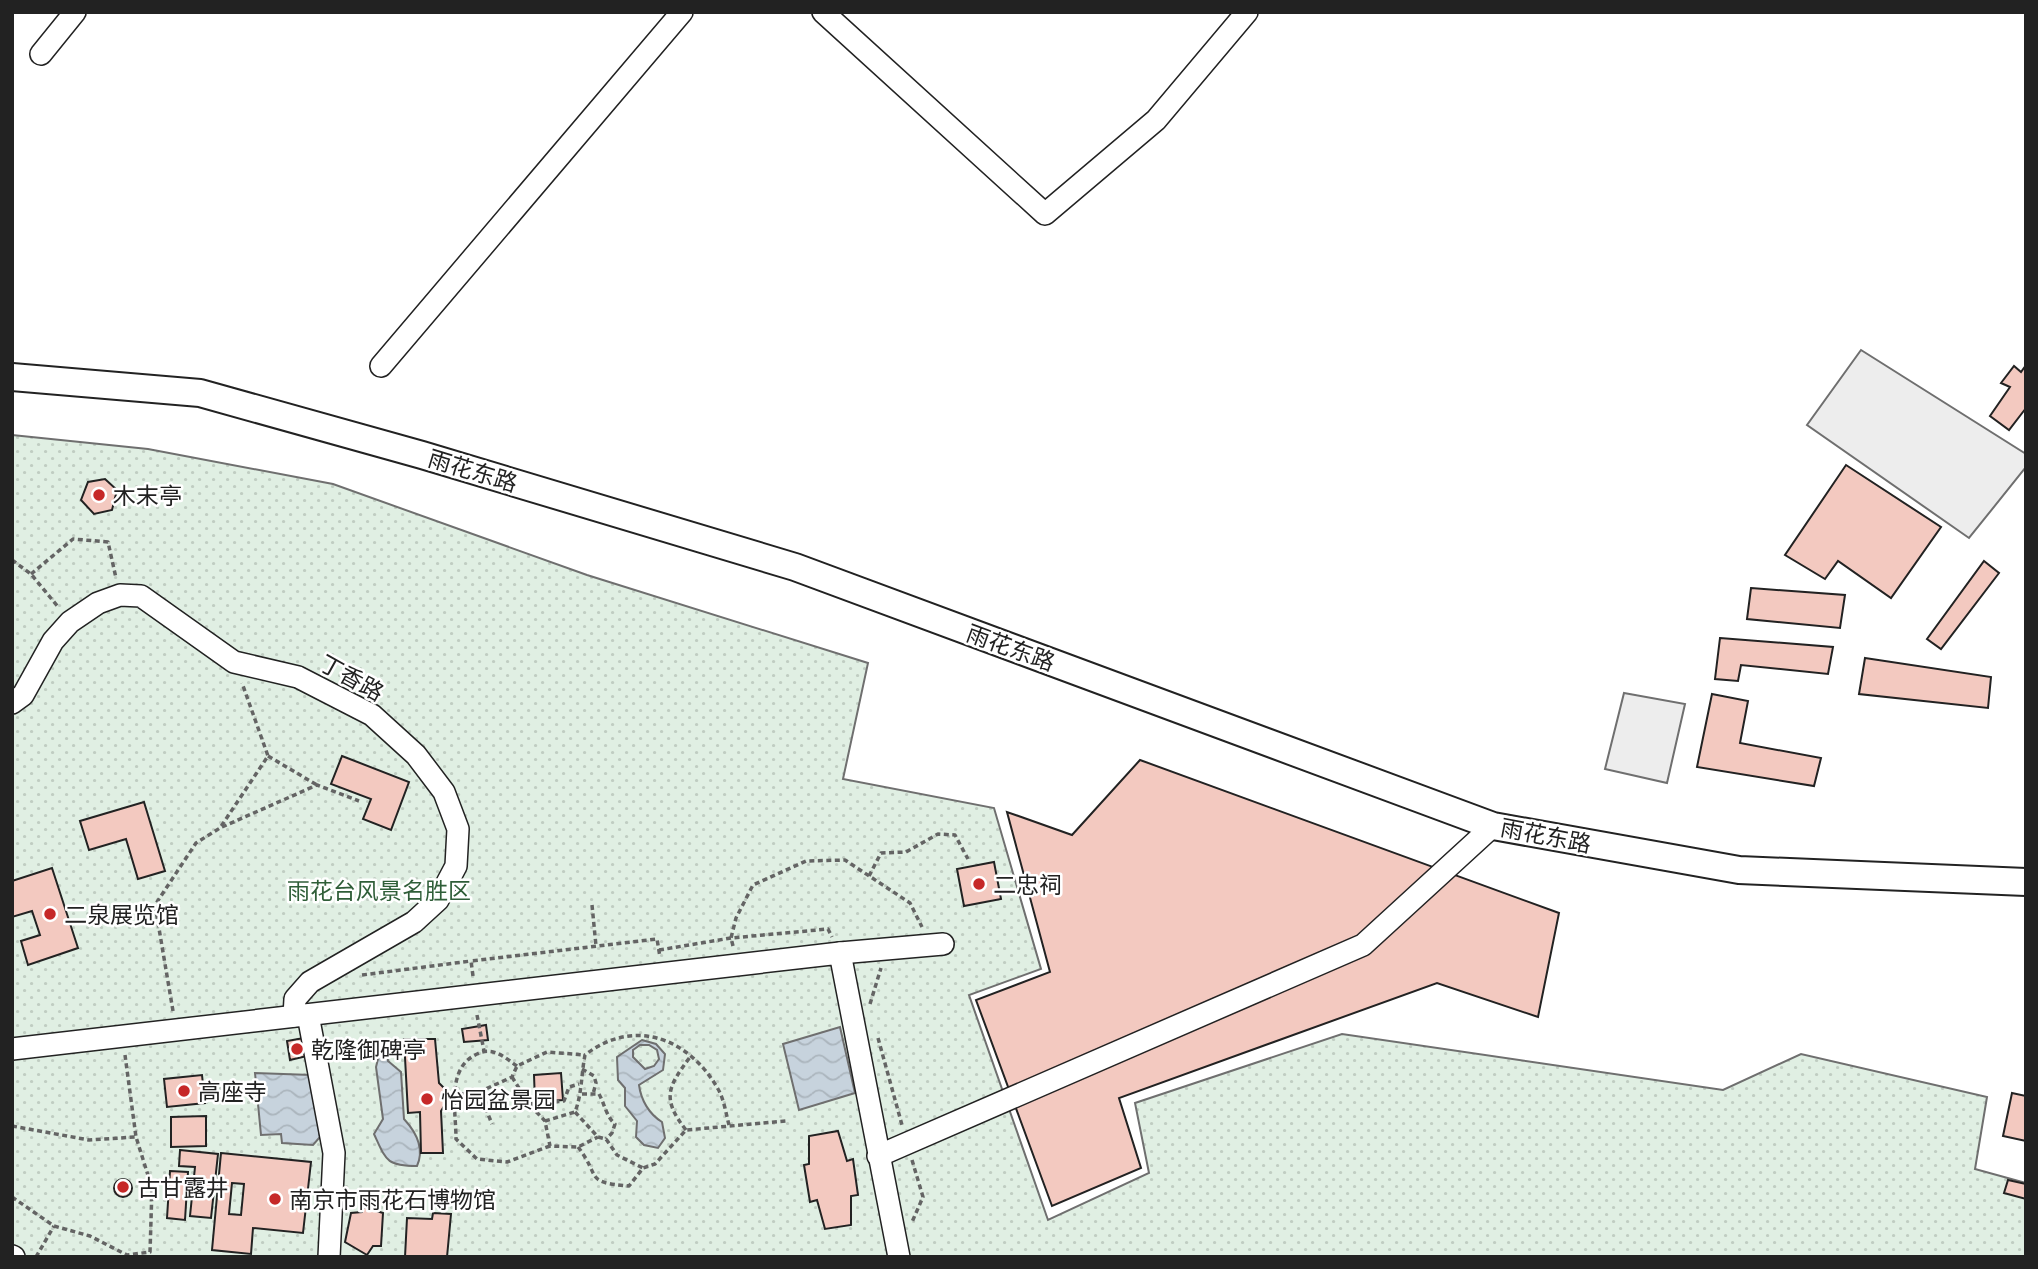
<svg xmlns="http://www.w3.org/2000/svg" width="2038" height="1269" font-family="'Exo 2','Noto Sans SC',sans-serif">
	<defs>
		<pattern id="park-dots" width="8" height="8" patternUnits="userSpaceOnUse" patternTransform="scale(1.75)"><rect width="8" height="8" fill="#e0efe3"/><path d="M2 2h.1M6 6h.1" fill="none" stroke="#c0cdc2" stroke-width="1.8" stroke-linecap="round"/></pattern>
		<pattern id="water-waves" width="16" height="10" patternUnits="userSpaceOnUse" patternTransform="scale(1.75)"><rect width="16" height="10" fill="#c7d3dd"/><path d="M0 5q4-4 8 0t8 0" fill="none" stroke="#abb5bd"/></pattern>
	</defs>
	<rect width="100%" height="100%" fill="#fff"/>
	<polygon fill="url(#park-dots)" stroke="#6f6f6f" stroke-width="2" points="12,435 148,449 333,484 587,575 868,663 843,779 994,808 1041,969 969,995 1048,1220 1149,1173 1135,1103 1342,1034 1723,1090 1801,1054 1987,1097 1975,1169 2026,1183 2026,1257 12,1257"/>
	<g fill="#ededed" stroke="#6f6f6f" stroke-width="2">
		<polygon points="1861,350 2026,454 2026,467 1969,538 1807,425"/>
		<polygon points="1624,693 1685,704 1667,783 1605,769"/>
	</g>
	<g fill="url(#water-waves)" stroke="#6f6f6f" stroke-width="2" fill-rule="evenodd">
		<polygon points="840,1027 855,1093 799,1110 783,1044"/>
		<path d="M642 1040 656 1044 665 1054 663 1070 639 1085C641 1100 649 1114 662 1122L665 1138 658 1148 644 1145 636 1137 637 1121 625 1106V1088L618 1080 617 1057ZM640 1045H649L657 1050 659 1059 654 1066 645 1069 633 1057V1050Z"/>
		<path d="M381 1047H386L388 1061 401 1072 404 1119C416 1132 425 1148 417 1166 386 1166 386 1160 374 1134L383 1119 376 1067Z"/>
		<polygon points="255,1073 311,1075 320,1137 313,1145 282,1143 281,1134 261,1135"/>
	</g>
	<g fill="#f3c9c0" stroke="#222" stroke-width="2" fill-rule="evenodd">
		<polygon points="2026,365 2026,408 2009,430 1990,416 2010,387 2001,383 2014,366 2021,372"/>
		<polygon points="1846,465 1941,527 1891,598 1838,561 1825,579 1785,555"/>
		<polygon points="105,479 117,490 112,510 94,514 81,500 88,482"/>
		<polygon points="1984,561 1999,573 1941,649 1927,639"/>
		<polygon points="1751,588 1845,595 1840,628 1747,619"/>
		<polygon points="1720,638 1833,647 1828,674 1741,665 1738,681 1715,679"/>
		<polygon points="1865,658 1991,677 1988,708 1859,694"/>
		<polygon points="1712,694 1748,701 1740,743 1821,758 1814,786 1697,767"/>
		<polygon points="342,756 409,782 391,830 363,819 371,799 331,784"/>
		<polygon points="1140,760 1559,913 1538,1017 1437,983 1119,1098 1141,1168 1052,1206 976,1000 1050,972 1007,812 1072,835"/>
		<polygon points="144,802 165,871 138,879 126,839 89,850 80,821"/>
		<polygon points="994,862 1001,899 964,906 957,869"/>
		<polygon points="52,868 78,948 28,965 21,941 40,935 32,911 12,917 12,881"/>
		<polygon points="486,1025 488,1040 464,1042 462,1029"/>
		<polygon points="304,1038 307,1056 290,1060 287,1041"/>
		<polygon points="404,1039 435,1039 439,1083 444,1088 446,1103 441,1111 443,1153 421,1153 420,1112 408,1113"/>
		<polygon points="561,1073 563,1100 535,1102 534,1075"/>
		<polygon points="202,1075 205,1103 167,1107 164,1079"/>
		<polygon points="2012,1093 2026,1096 2026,1141 2003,1136"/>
		<polygon points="206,1116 206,1146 171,1147 171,1117"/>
		<polygon points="838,1131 847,1161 853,1159 858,1195 851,1196 851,1225 825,1229 817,1200 810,1202 804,1165 809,1164 809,1136"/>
		<polygon points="180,1150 218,1154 211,1218 190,1216 195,1167 179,1166"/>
		<path d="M221 1153 311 1162 303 1233 253 1228 251 1254 212 1250ZM232 1183 244 1184 241 1215 229 1214Z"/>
		<polygon points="170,1171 188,1172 185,1220 167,1218"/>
		<circle cx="123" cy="1188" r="9"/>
		<polygon points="2008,1180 2026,1184 2026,1199 2004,1193"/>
		<polygon points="364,1207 383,1213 381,1246 373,1246 367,1255 345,1242 351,1213 362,1212"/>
		<polygon points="433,1213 451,1214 447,1257 405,1257 407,1218 432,1219"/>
	</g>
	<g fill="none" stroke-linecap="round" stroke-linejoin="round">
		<defs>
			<g id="minor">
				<polyline points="823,12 1045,214 1156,120 1247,12"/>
				<polyline points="41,54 75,12"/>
				<polyline points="381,366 682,12"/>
				<polyline points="12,703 23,695 53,641 70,622 98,603 120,595 141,596 234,662 298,677 372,715 416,755 444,792 458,829 456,866 438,900 414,922 310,982 295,999 294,1016"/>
				<polyline points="840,953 943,944"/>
				<polyline points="308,1015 334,1153 329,1257"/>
				<polyline points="12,1049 840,953 899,1257"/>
				<polyline points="878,1156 1363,945 1493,826"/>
				<polyline points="12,1256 14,1257"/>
			</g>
			<polyline id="major" points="12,377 200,393 422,455 795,567 1493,826 1739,870 2026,882"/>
		</defs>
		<use href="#minor" stroke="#222" stroke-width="24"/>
		<use href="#major" stroke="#222" stroke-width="30"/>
		<g stroke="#646464" stroke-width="3.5" stroke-dasharray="5 3.5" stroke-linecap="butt">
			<polyline points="12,560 31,574 59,608"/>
			<polyline points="31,574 73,539 108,542 116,578"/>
			<polyline points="268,756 317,785"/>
			<polyline points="222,827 317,785 359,801"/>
			<polyline points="869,876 881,853 906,852 938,834 955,835 968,859"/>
			<polyline points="592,905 596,946"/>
			<polyline points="733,946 731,938 736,918 753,885 806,861 845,860 910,903 922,927"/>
			<polyline points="659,950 731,938 828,929 832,937"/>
			<polyline points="362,975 471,961"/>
			<polyline points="473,976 471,961 657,939 660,957"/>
			<polyline points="870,1004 881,968"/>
			<polyline points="173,1011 155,905 196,843 220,828 268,756 242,683"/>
			<polyline points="477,1015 484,1051"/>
			<polyline points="878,1038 902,1125"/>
			<path d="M517 1066C504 1057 493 1046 477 1054 446 1068 456 1110 456 1139L477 1159 507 1162 550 1146"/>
			<polyline points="582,1069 594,1076 596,1083 593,1094"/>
			<polyline points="512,1077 529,1104 545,1121 550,1146 578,1147 598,1137"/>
			<polyline points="479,1092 492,1124"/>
			<path d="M582 1094H599C605 1105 606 1116 615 1124L612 1133 606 1139"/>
			<polyline points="445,1096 479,1092 512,1077 517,1066 547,1052 585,1055"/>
			<polyline points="529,1104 564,1101 569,1087 579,1084"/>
			<polyline points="575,1112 598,1137 606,1139 617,1155 643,1168"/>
			<path d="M545 1121 575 1112C582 1094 581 1076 585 1055 634 1017 689 1038 718 1089 724 1099 726 1114 729 1125"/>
			<polyline points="12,1126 89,1140 135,1137"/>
			<path d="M686 1130C661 1098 668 1087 690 1057"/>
			<path d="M578 1147C602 1178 583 1182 629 1186L643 1168 655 1164 686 1130 786 1121"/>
			<polyline points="912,1160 923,1197 912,1222"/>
			<polyline points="12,1197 54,1226 90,1236 127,1255 150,1252 152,1188 136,1137 125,1055"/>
			<polyline points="36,1257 54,1226"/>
		</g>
		<use href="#minor" stroke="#fff" stroke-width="21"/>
		<use href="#major" stroke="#fff" stroke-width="26"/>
	</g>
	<g fill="#c62828" stroke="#fff" stroke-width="2.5">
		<circle cx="99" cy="495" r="7"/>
		<circle cx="979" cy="884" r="7"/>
		<circle cx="50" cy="914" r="7"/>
		<circle cx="297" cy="1049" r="7"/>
		<circle cx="184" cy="1091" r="7"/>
		<circle cx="427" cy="1099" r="7"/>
		<circle cx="123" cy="1187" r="7"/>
		<circle cx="275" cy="1199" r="7"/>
	</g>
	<g text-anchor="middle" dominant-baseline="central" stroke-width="5" stroke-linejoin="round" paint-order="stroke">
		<g font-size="23" fill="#222" stroke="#fff">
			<text transform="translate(473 470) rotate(17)">雨花东路</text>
			<text transform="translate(1011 647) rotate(20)">雨花东路</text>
			<text transform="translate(352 677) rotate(29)">丁香路</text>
			<text transform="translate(1546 835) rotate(11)">雨花东路</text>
		</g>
		<g font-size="23" fill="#222" stroke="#fff" text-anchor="start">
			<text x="113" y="495">木末亭</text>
			<text x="993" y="884">二忠祠</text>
			<text x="64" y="914">二泉展览馆</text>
			<text x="311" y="1049">乾隆御碑亭</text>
			<text x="198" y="1091">高座寺</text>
			<text x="441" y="1099">怡园盆景园</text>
			<text x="137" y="1187">古甘露井</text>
			<text x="289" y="1199">南京市雨花石博物馆</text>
		</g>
		<g font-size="23" fill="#2f5e38" stroke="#fff">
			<text x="379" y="890">雨花台风景名胜区</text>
		</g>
	</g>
	<rect width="2038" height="1269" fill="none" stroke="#222222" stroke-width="28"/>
</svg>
